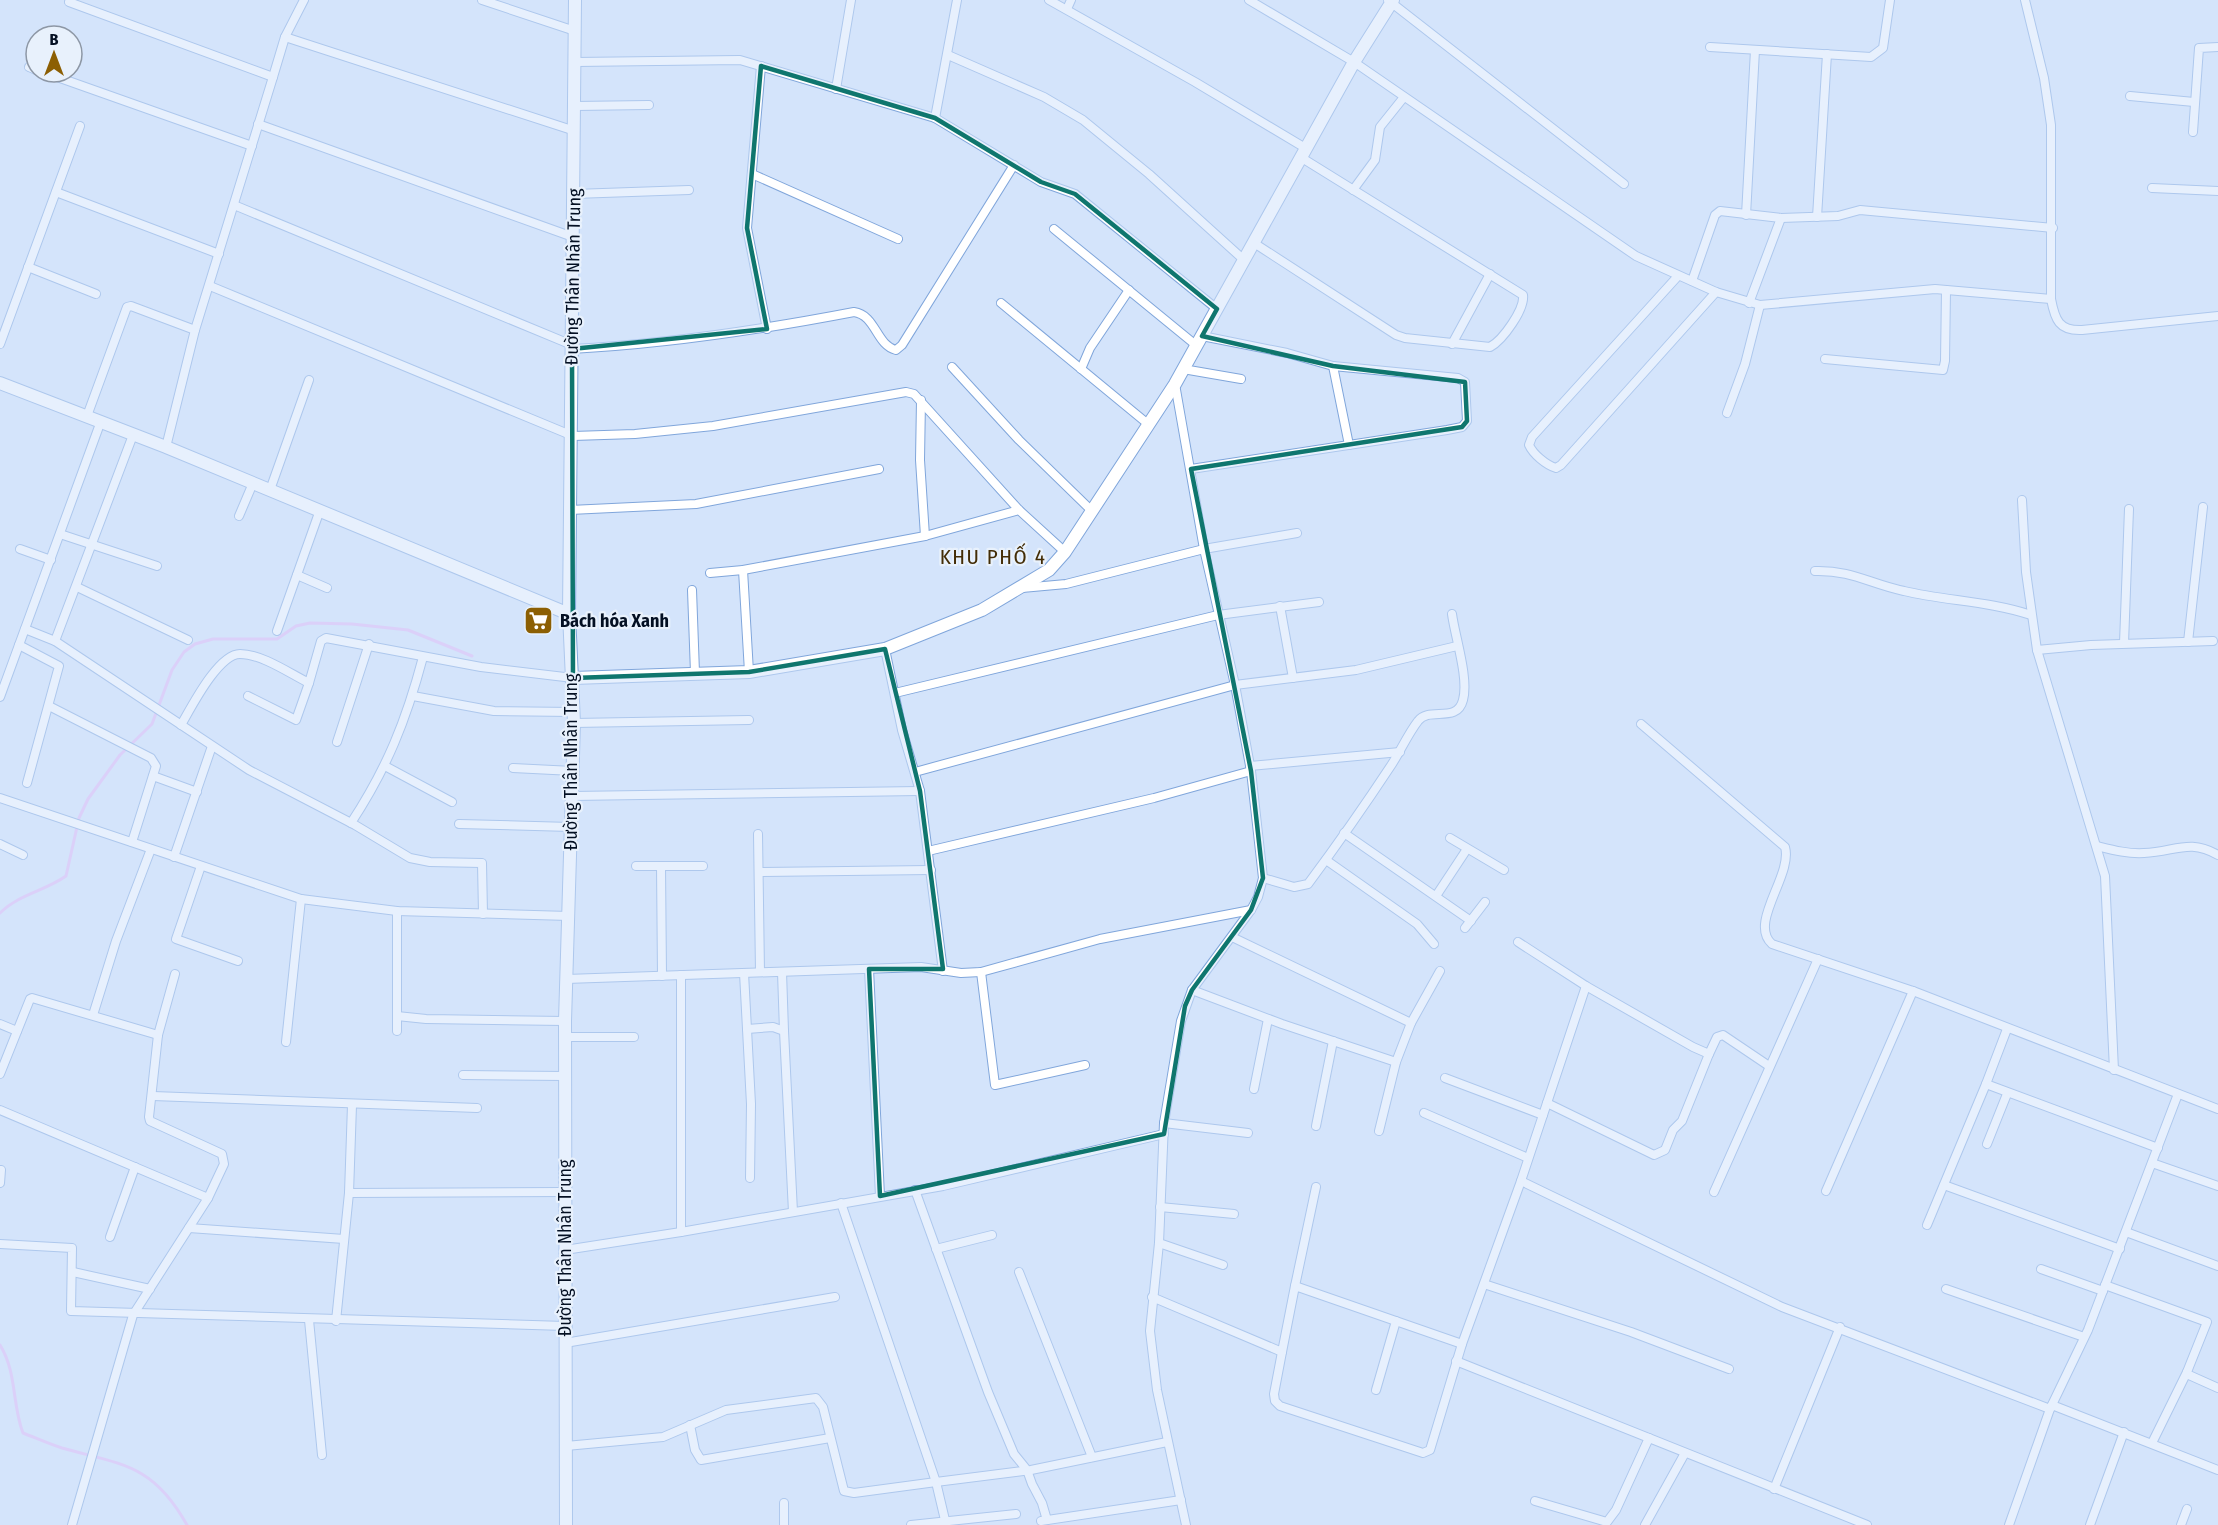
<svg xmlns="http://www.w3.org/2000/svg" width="2218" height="1525" font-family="'Fira Sans Condensed',sans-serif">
	<rect width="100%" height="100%" fill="#d4e4fb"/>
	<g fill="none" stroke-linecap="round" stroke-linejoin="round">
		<g stroke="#e4b9f5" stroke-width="3">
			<path d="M0 913C19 894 45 891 66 876L79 818 88 799 120 755 152 724 172 670 184 652 195 644 213 639H277L296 626 310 623 352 624 408 630 472 656"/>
			<path d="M0 1345C17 1372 12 1405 23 1433 36 1438 49 1444 62 1448 123 1465 153 1464 187 1525"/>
		</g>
		<defs>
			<g id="street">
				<polyline points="482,0 575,31"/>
				<polyline points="1049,0 1195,82 1307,149"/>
				<polyline points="1249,0 1354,62 1636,256 1716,292 1760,305 1935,289 2051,299"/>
				<polyline points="1388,0 1624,184"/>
				<path d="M2025 0 2044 78 2051 125V299C2055 320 2059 331 2082 330L2218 316"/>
				<polyline points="69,2 273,77"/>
				<polyline points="1067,9 1071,0"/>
				<polyline points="285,37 575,131"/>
				<polyline points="1710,47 1871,57 1883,48 1890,0"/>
				<polyline points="948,55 1044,97 1083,120 1149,174 1244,260"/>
				<polyline points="575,62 740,60 935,118 1041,182 1075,194 1217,309"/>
				<polyline points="761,66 747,228 767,329"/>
				<polyline points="29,67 36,70"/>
				<polyline points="43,72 252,146"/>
				<polyline points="836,89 851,0"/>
				<polyline points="2130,96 2194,102"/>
				<polyline points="575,106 649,105"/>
				<polyline points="935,118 957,0"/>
				<polyline points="258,124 573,237"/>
				<polyline points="2193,132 2199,48 2218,47"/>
				<polyline points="752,174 898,239"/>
				<polyline points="2152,188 2218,191"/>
				<polyline points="1353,190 1375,160 1380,127 1404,97"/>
				<polyline points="56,192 219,254"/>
				<polyline points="574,194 689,190"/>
				<polyline points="234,205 572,345"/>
				<polyline points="1746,215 1755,50"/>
				<polyline points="1817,217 1827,54"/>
				<polyline points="1054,229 1197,346"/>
				<path d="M1254 243 1396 335 1405 338 1490 347C1503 340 1525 309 1523 295L1302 158"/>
				<polyline points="28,267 96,294"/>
				<path d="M1678 276 1532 437 1529 445C1533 454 1546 465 1556 468L1561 465 1716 292"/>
				<polyline points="1692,281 1715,215 1720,211 1781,218 1838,216 1860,210 2053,228"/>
				<polyline points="210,286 573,436 635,434 713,426 906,392 914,394 1019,510 1065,552"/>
				<polyline points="1001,303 1148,424"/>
				<polyline points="1749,303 1781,218"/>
				<polyline points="0,344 80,126"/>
				<polyline points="1452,344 1490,274"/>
				<path d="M572 349C667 344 760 330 854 312 876 315 876 345 896 350L902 345 1014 165"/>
				<polyline points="1825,359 1943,370 1945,361 1946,290"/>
				<polyline points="1333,366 1349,445"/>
				<polyline points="952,367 1019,440 1092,511"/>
				<polyline points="1081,369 1090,348 1129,290"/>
				<polyline points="1183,369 1241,379"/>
				<polyline points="1175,384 1204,549 1235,685 1251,771 1263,878 1258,897 1251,910 1192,990 1181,1021 1164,1123 1159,1243 1150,1331 1157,1390 1186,1525"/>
				<polyline points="921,400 920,460 925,536"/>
				<polyline points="1727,413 1745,364 1760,305"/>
				<polyline points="87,416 127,307 131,306 195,330"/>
				<polyline points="166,447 195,330 273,77 285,37 304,0"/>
				<polyline points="1191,469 1447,430 1462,427 1467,421 1465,382 1458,378 1333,366 1287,353 1202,336"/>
				<polyline points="270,490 309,380"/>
				<polyline points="2022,500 2026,572 2037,650 2091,645 2213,641"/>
				<polyline points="570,510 696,504 879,469"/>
				<polyline points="239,516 253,483"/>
				<polyline points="60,534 157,566"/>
				<polyline points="20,549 51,560"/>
				<polyline points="743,570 749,672"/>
				<path d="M1815 571C1852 570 1870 584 1904 591 1946 601 1989 601 2031 615"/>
				<polyline points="710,573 743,570 925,536 1019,510"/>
				<polyline points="297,575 327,588"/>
				<polyline points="77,587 188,640"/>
				<polyline points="1022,588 1066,584 1204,549 1297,533"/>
				<polyline points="692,590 695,673"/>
				<polyline points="1280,606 1293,678"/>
				<polyline points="25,629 55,641 249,770 355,825 410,858 430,862 482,863 483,914"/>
				<polyline points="277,631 320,510"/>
				<polyline points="55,641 133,435"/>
				<polyline points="2188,642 2203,507"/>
				<polyline points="2124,643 2129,509"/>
				<polyline points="19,645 59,666 27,783"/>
				<polyline points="885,649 902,730 920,791 943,971"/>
				<polyline points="2037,650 2105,876 2114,1070"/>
				<polyline points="895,693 1218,615 1319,602"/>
				<polyline points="248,696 296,720 309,683"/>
				<polyline points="413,696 494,711 574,712"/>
				<polyline points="0,697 101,421"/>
				<polyline points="49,706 151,758 156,766 132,842"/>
				<polyline points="574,723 749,720"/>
				<path d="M1641 724 1785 847C1793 875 1748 923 1772 944L1913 991 2218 1109"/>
				<path d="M181 725C191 708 218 654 240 654 262 654 289 673 309 683L321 641 326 638 481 667 573 678"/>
				<polyline points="337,742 369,644"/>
				<polyline points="385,766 452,802"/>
				<polyline points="1250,766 1400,752"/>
				<polyline points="513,768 573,771"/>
				<polyline points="915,772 1235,685 1356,670 1457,646"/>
				<polyline points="153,776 197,792"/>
				<polyline points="572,796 920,791"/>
				<polyline points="0,798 301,899 397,911 569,916"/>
				<path d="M351 823C387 768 406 721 423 657"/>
				<polyline points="459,824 571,827"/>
				<polyline points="1344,833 1471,921"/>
				<polyline points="758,834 760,972"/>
				<polyline points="1450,838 1504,870"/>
				<polyline points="0,844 23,855"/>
				<path d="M2097 846C2113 850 2128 854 2144 853 2175 852 2189 838 2218 855"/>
				<polyline points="928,851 1154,798 1251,771"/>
				<polyline points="174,857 212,746"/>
				<polyline points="1326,860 1417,924 1434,944"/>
				<polyline points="201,866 176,939 238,961"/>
				<polyline points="636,866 703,866"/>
				<polyline points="661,866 662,976"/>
				<polyline points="760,872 931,870"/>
				<path d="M1263 878 1294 887 1308 884C1337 845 1365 805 1392 764 1401 750 1408 734 1418 721 1429 706 1457 724 1463 700 1469 678 1455 637 1452 614"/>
				<polyline points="1436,896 1467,849"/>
				<polyline points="1465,928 1485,902"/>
				<polyline points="1232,937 1411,1023"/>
				<polyline points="1518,942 1586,986 1693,1047 1709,1054 1717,1037 1723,1035 1769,1066"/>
				<polyline points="869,969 880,1196"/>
				<polyline points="782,972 784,1031"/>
				<polyline points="981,972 995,1085 1085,1065"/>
				<polyline points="744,973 751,1104 750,1178"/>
				<polyline points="566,979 921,967 961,973 981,972 1100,939 1251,910"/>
				<polyline points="1192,990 1282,1024 1396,1062"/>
				<polyline points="93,1015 116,941 151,849"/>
				<polyline points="397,1016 426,1019 565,1021"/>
				<polyline points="0,1024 17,1031"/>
				<polyline points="747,1029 773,1027 784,1031 793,1212"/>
				<polyline points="2007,1029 1986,1084 2158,1148"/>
				<polyline points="397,1031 397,911"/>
				<polyline points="565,1037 634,1037"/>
				<polyline points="286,1042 301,899"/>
				<polyline points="0,1074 30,999 32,998 158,1035"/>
				<polyline points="463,1075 565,1076"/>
				<polyline points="1445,1078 1543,1115"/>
				<polyline points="1254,1089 1268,1019"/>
				<polyline points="153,1096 477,1108"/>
				<polyline points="1547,1103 1654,1155 1665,1150 1673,1130 1682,1121 1709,1054"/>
				<polyline points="0,1110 208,1198"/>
				<polyline points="1424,1113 1528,1158"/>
				<polyline points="1164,1123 1248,1133"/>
				<polyline points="1316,1126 1333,1041"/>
				<polyline points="1379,1131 1396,1062 1411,1023 1440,971"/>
				<polyline points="1987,1144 2007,1094"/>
				<polyline points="2152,1163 2218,1186"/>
				<polyline points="1521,1181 1782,1307 2050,1409"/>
				<polyline points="0,1183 1,1170"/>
				<polyline points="1944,1185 2120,1249"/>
				<polyline points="915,1190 988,1392 1014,1454 1027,1470 1032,1484 1042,1503 1047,1520"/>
				<polyline points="1826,1191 1913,991"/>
				<polyline points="1714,1192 1818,959"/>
				<polyline points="349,1193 564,1192"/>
				<polyline points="841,1203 936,1482 1031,1470 1167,1442"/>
				<polyline points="1160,1207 1234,1214"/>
				<polyline points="1927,1225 1986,1084"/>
				<polyline points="189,1228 344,1239"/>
				<polyline points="681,1232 681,975"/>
				<polyline points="2126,1232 2218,1266"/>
				<polyline points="110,1237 135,1167"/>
				<polyline points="1159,1243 1223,1265"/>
				<polyline points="0,1244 72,1248 71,1311 565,1326"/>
				<polyline points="936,1249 992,1235"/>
				<polyline points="565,1250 681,1232 943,1186 1164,1134"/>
				<polyline points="2041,1269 2103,1291"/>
				<polyline points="73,1272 150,1289"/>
				<polyline points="1019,1272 1092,1457"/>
				<polyline points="1484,1284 1631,1332 1729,1369"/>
				<polyline points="2105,1285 2207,1322 2187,1372 2189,1375 2218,1388"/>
				<polyline points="1295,1286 1316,1187"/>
				<polyline points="1946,1289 2084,1337"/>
				<polyline points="1152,1297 1282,1352 1295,1286 1462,1344"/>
				<polyline points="309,1320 322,1455"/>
				<polyline points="336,1321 349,1193 352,1105"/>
				<polyline points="565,1343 835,1297"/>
				<polyline points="1282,1352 1274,1394 1275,1401 1280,1406 1423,1453 1430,1450 1462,1344 1521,1181 1586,986"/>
				<polyline points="1456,1361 1867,1525"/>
				<polyline points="1376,1390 1396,1321"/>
				<polyline points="2052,1405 2218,1470"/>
				<polyline points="690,1425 695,1450 701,1460 830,1438"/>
				<polyline points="2152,1443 2187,1372"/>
				<polyline points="566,1446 663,1437 726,1410 816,1398 823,1407 844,1491 854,1493 936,1482 945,1520"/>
				<polyline points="1774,1489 1840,1327"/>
				<polyline points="1535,1501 1607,1522 1616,1510 1649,1438"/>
				<polyline points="784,1503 784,1525"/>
				<polyline points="1041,1521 1181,1500"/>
				<polyline points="72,1525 133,1315 208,1198 224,1164 222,1154 150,1121 149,1117 158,1035 175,974"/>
				<polyline points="911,1525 1016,1514"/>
				<polyline points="1645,1525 1685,1453"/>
				<polyline points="2009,1525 2050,1409 2088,1330 2178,1094"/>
				<polyline points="2090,1525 2124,1432"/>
				<polyline points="2181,1525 2187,1509"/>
			</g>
			<g id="secondary">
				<polyline points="0,383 166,447 569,614"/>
				<polyline points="573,678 749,672 885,649 982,610 1049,570 1065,552 1175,384 1354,62 1393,0"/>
				<polyline points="566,1525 565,1021 574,723 569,614 575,0"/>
			</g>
		</defs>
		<use href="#street" stroke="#80a6db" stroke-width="10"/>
		<use href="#secondary" stroke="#80a6db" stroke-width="14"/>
		<use href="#street" stroke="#fff" stroke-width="8"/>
		<use href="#secondary" stroke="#fff" stroke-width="12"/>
	</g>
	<path d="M0 0H2218V1525H0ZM761 66 935 118 1041 182 1075 194 1217 309 1202 336 1333 366 1465 382 1467 421 1462 427 1191 469 1251 771 1263 878 1251 910 1192 990 1185 1006 1164 1134 880 1196 869 969H943L920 791 885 649 749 672 573 678 572 349 767 329 747 228Z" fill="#d4e4fb" fill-opacity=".55" fill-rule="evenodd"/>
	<path fill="none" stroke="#0f766e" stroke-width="4.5" stroke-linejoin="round" d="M761 66 935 118 1041 182 1075 194 1217 309 1202 336 1333 366 1465 382 1467 421 1462 427 1191 469 1251 771 1263 878 1251 910 1192 990 1185 1006 1164 1134 880 1196 869 969H943L920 791 885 649 749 672 573 678 572 349 767 329 747 228Z"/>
	<defs>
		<symbol id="supermarket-square" viewBox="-11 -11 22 22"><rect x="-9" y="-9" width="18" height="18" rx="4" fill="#8c5f03" stroke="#e8f1fc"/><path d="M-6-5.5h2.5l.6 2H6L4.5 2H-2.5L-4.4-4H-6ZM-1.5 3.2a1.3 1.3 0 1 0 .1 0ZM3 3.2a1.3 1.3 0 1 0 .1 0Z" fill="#fff"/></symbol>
	</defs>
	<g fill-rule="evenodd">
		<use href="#supermarket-square" x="522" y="604" width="33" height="33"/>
	</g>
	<g text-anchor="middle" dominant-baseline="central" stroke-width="4.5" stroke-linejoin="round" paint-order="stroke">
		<g font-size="18" fill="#041023" stroke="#e8f1fc">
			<text transform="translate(573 277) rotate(-89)">Đường Thân Nhân Trung</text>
			<text transform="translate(571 762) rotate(-90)">Đường Thân Nhân Trung</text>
			<text transform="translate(565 1248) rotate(-90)">Đường Thân Nhân Trung</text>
		</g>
		<g font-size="18" font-weight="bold" fill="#041023" stroke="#e8f1fc" text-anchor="start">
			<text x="560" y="621">Bách hóa Xanh</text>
		</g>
		<g font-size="21" letter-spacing="1.5" fill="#432d07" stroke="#e8f1fc">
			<text x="993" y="557">KHU PHỐ 4</text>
		</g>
	</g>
	<g transform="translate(54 54)"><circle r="28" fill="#e8f1fc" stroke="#8d97a5" stroke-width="1.5"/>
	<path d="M0-4.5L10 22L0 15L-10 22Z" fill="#8c5f03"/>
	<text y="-9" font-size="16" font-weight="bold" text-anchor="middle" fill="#041023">B</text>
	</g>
</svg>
